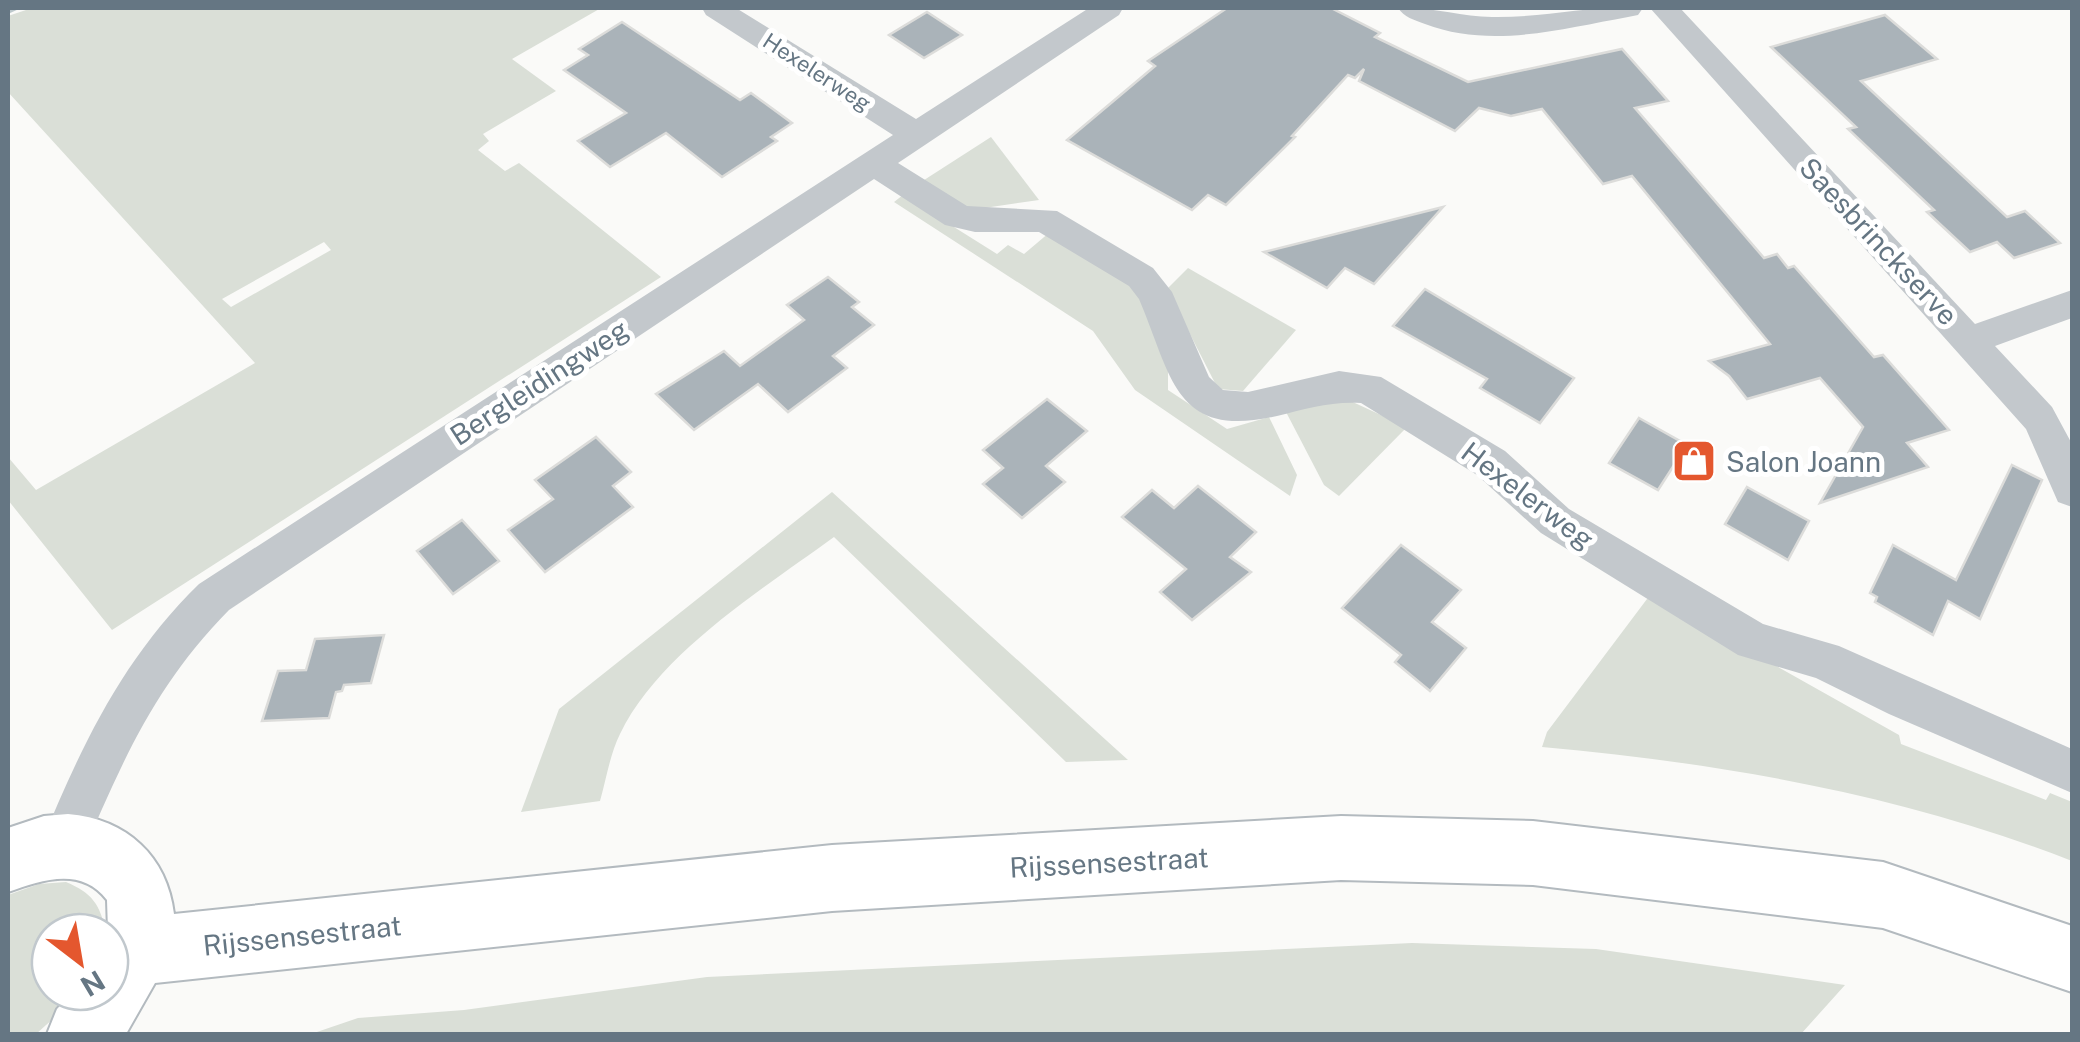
<svg xmlns="http://www.w3.org/2000/svg" width="2080" height="1042" font-family="'Public Sans',sans-serif">
	<rect width="100%" height="100%" fill="#fafaf8"/>
	<g fill="#dadfd7" fill-rule="evenodd">
		<path d="M32 8H601L512 59 556 91 483 134 489 141 478 150 505 171 519 163 661 277 112 630 8 500V457L36 490 255 363 8 92V16ZM324 242 331 250 231 307 222 299Z"/>
		<polygon points="991,137 1039,200 964,211 921,182"/>
		<polygon points="903,195 997,254 1008,245 1024,254 1050,232 1135,284 1168,362 1168,390 1227,429 1269,417 1297,475 1290,496 1135,390 1093,331 894,202"/>
		<polygon points="1188,268 1296,330 1243,391 1218,389 1167,289"/>
		<polygon points="1344,398 1407,427 1339,496 1324,485 1286,412"/>
		<path d="M832 492 1128 760 1066 762 834 537C763 589 659 653 620 734 610 754 606 780 600 801L521 812 559 709Z"/>
		<path d="M1650 595 1899 735 1901 744 2046 800 2050 793 2072 802V861C1904 795 1722 763 1542 747L1547 732Z"/>
		<path d="M66 882C92 893 100 904 106 932H50V992H83L36 1034H8V895L39 884Z"/>
		<polygon points="1412,943 1596,949 1845,985 1801,1034 311,1034 358,1018 464,1010 707,977"/>
	</g>
	<g fill="none" stroke-linecap="round" stroke-linejoin="round">
		<polygon fill="#bbc7cb" fill-rule="evenodd" points="8,8 21,8 8,14"/>
	</g>
	<g fill="#aab3b9" stroke="#dcdcda" stroke-width="2.5">
		<polygon points="1227,8 1331,8 1380,33 1375,37 1468,82 1622,49 1668,101 1635,108 1764,258 1777,254 1788,268 1794,266 1874,357 1883,355 1949,430 1907,443 1928,467 1820,503 1863,427 1820,378 1747,399 1729,376 1709,361 1770,344 1632,176 1603,184 1542,109 1511,116 1479,108 1455,131 1359,81 1364,69 1355,78 1348,75 1292,136 1295,137 1226,205 1208,195 1192,210 1067,140 1155,66 1148,61"/>
		<polygon points="927,12 962,35 924,58 889,35"/>
		<polygon points="1885,15 1937,59 1861,81 2007,217 2025,211 2060,243 2014,258 1997,242 1970,252 1927,212 1934,210 1848,129 1856,127 1771,47"/>
		<polygon points="622,22 740,100 751,93 792,123 771,137 777,141 722,177 666,133 610,167 578,141 626,113 564,70 588,55 579,49"/>
		<polygon points="1443,207 1374,284 1345,268 1327,288 1264,252"/>
		<polygon points="828,277 859,302 852,307 874,325 833,356 847,368 788,412 758,384 694,430 656,394 724,351 740,366 804,320 787,305"/>
		<polygon points="1425,289 1574,378 1540,423 1480,388 1487,379 1393,326"/>
		<polygon points="1047,399 1087,431 1046,466 1065,482 1022,518 983,484 1003,468 983,450"/>
		<polygon points="1639,418 1687,445 1658,490 1609,463"/>
		<polygon points="596,437 631,472 613,486 633,507 545,572 508,530 553,499 535,480"/>
		<polygon points="2012,465 2042,480 1980,619 1948,601 1933,635 1875,602 1877,597 1870,593 1893,545 1956,580"/>
		<polygon points="1198,486 1256,532 1230,557 1251,572 1192,620 1160,592 1186,569 1122,517 1152,490 1174,508"/>
		<polygon points="1747,487 1809,521 1788,560 1725,524"/>
		<polygon points="462,520 499,561 453,594 417,551"/>
		<polygon points="1401,545 1461,590 1432,622 1466,648 1430,691 1395,662 1401,655 1342,608"/>
		<polygon points="384,635 371,683 344,685 342,691 336,692 329,718 262,721 278,671 306,670 315,639"/>
	</g>
	<g fill="none" stroke-linecap="round" stroke-linejoin="round">
		<defs>
			<path id="secondary" d="M68 814C127 819 167 856 174 914L832 845 1341 816 1533 821 1883 862 2072 926V992L1883 928 1533 885 1341 880 832 911 155 983 126 1034H47L57 1009 73 992H110L107 900C81 866 42 880 8 892V828L44 816Z"/>
		</defs>
		<use href="#secondary" stroke="#b3babf" stroke-width="4"/>
		<g fill="#c3c8cc" fill-rule="evenodd">
			<path d="M702 8H736L916 119 1089 8H1123L1119 15 898 163 967 206 1057 211 1153 268 1172 292 1209 377 1223 390 1248 392 1339 371 1381 377 1505 451 1569 509 1763 624 1839 646 2072 749V793L1889 714 1816 678 1738 655 1541 533 1477 475 1361 403C1332 401 1305 409 1277 416 1174 440 1172 376 1139 299L1129 286 1039 232H975L945 225 874 179 229 610C154 686 121 764 80 860L64 867 48 860 41 844C81 746 123 658 199 584L893 135 706 15Z"/>
			<path d="M1398 8C1431 6 1460 17 1492 17 1543 18 1591 5 1643 8L1638 15 1628 17C1561 29 1491 49 1425 24 1414 20 1404 17 1398 8Z"/>
			<polygon points="1650,8 1680,8 1975,324 2072,290 2072,318 1995,346 2052,407 2072,444 2072,507 2058,502 2026,429"/>
		</g>
		<use href="#secondary" fill="#fff" fill-rule="evenodd"/>
	</g>
	<defs>
		<symbol id="shop-square" viewBox="-11 -11 22 22"><rect x="-9" y="-9" width="18" height="18" rx="4" fill="#e4572e" stroke="#fff"/><path d="M-5-2.5h2.3a2.7 3.5 0 0 1 5.4 0H5L5.5 6h-11ZM-1.5-2.5h3a1.5 2.3 0 0 0-3 0Z" fill="#fff"/></symbol>
	</defs>
	<g fill-rule="evenodd">
		<use href="#shop-square" x="1669" y="436" width="50" height="50"/>
	</g>
	<g text-anchor="middle" dominant-baseline="central" stroke-width="10" stroke-linejoin="round" paint-order="stroke">
		<g font-size="22" fill="#657683" stroke="#fff">
			<text transform="translate(817 72) rotate(33)">Hexelerweg</text>
		</g>
		<g font-size="28" fill="#657683" stroke="#fff">
			<text transform="translate(1879 241) rotate(47)">Saesbrinckserve</text>
			<text transform="translate(539 382) rotate(-33)">Bergleidingweg</text>
			<text transform="translate(1528 495) rotate(37)">Hexelerweg</text>
			<text transform="translate(1109 862) rotate(-3)">Rijssensestraat</text>
			<text transform="translate(302 935) rotate(-6)">Rijssensestraat</text>
		</g>
		<g font-size="28" fill="#657683" stroke="#fff" text-anchor="start">
			<text x="1726" y="461">Salon Joann</text>
		</g>
	</g>
	<rect width="2080" height="1042" fill="none" stroke="#657683" stroke-width="20"/>
	<g transform="translate(80 962) rotate(149)"><circle r="48" fill="#ffffff" stroke="#c1c8cd" stroke-width="2.5"/>
	<path d="M0-8L18 38L0 25L-18 38Z" fill="#e4572e"/>
	<text y="-15" font-size="28" font-weight="bold" text-anchor="middle" fill="#657683">N</text>
	</g>
</svg>
